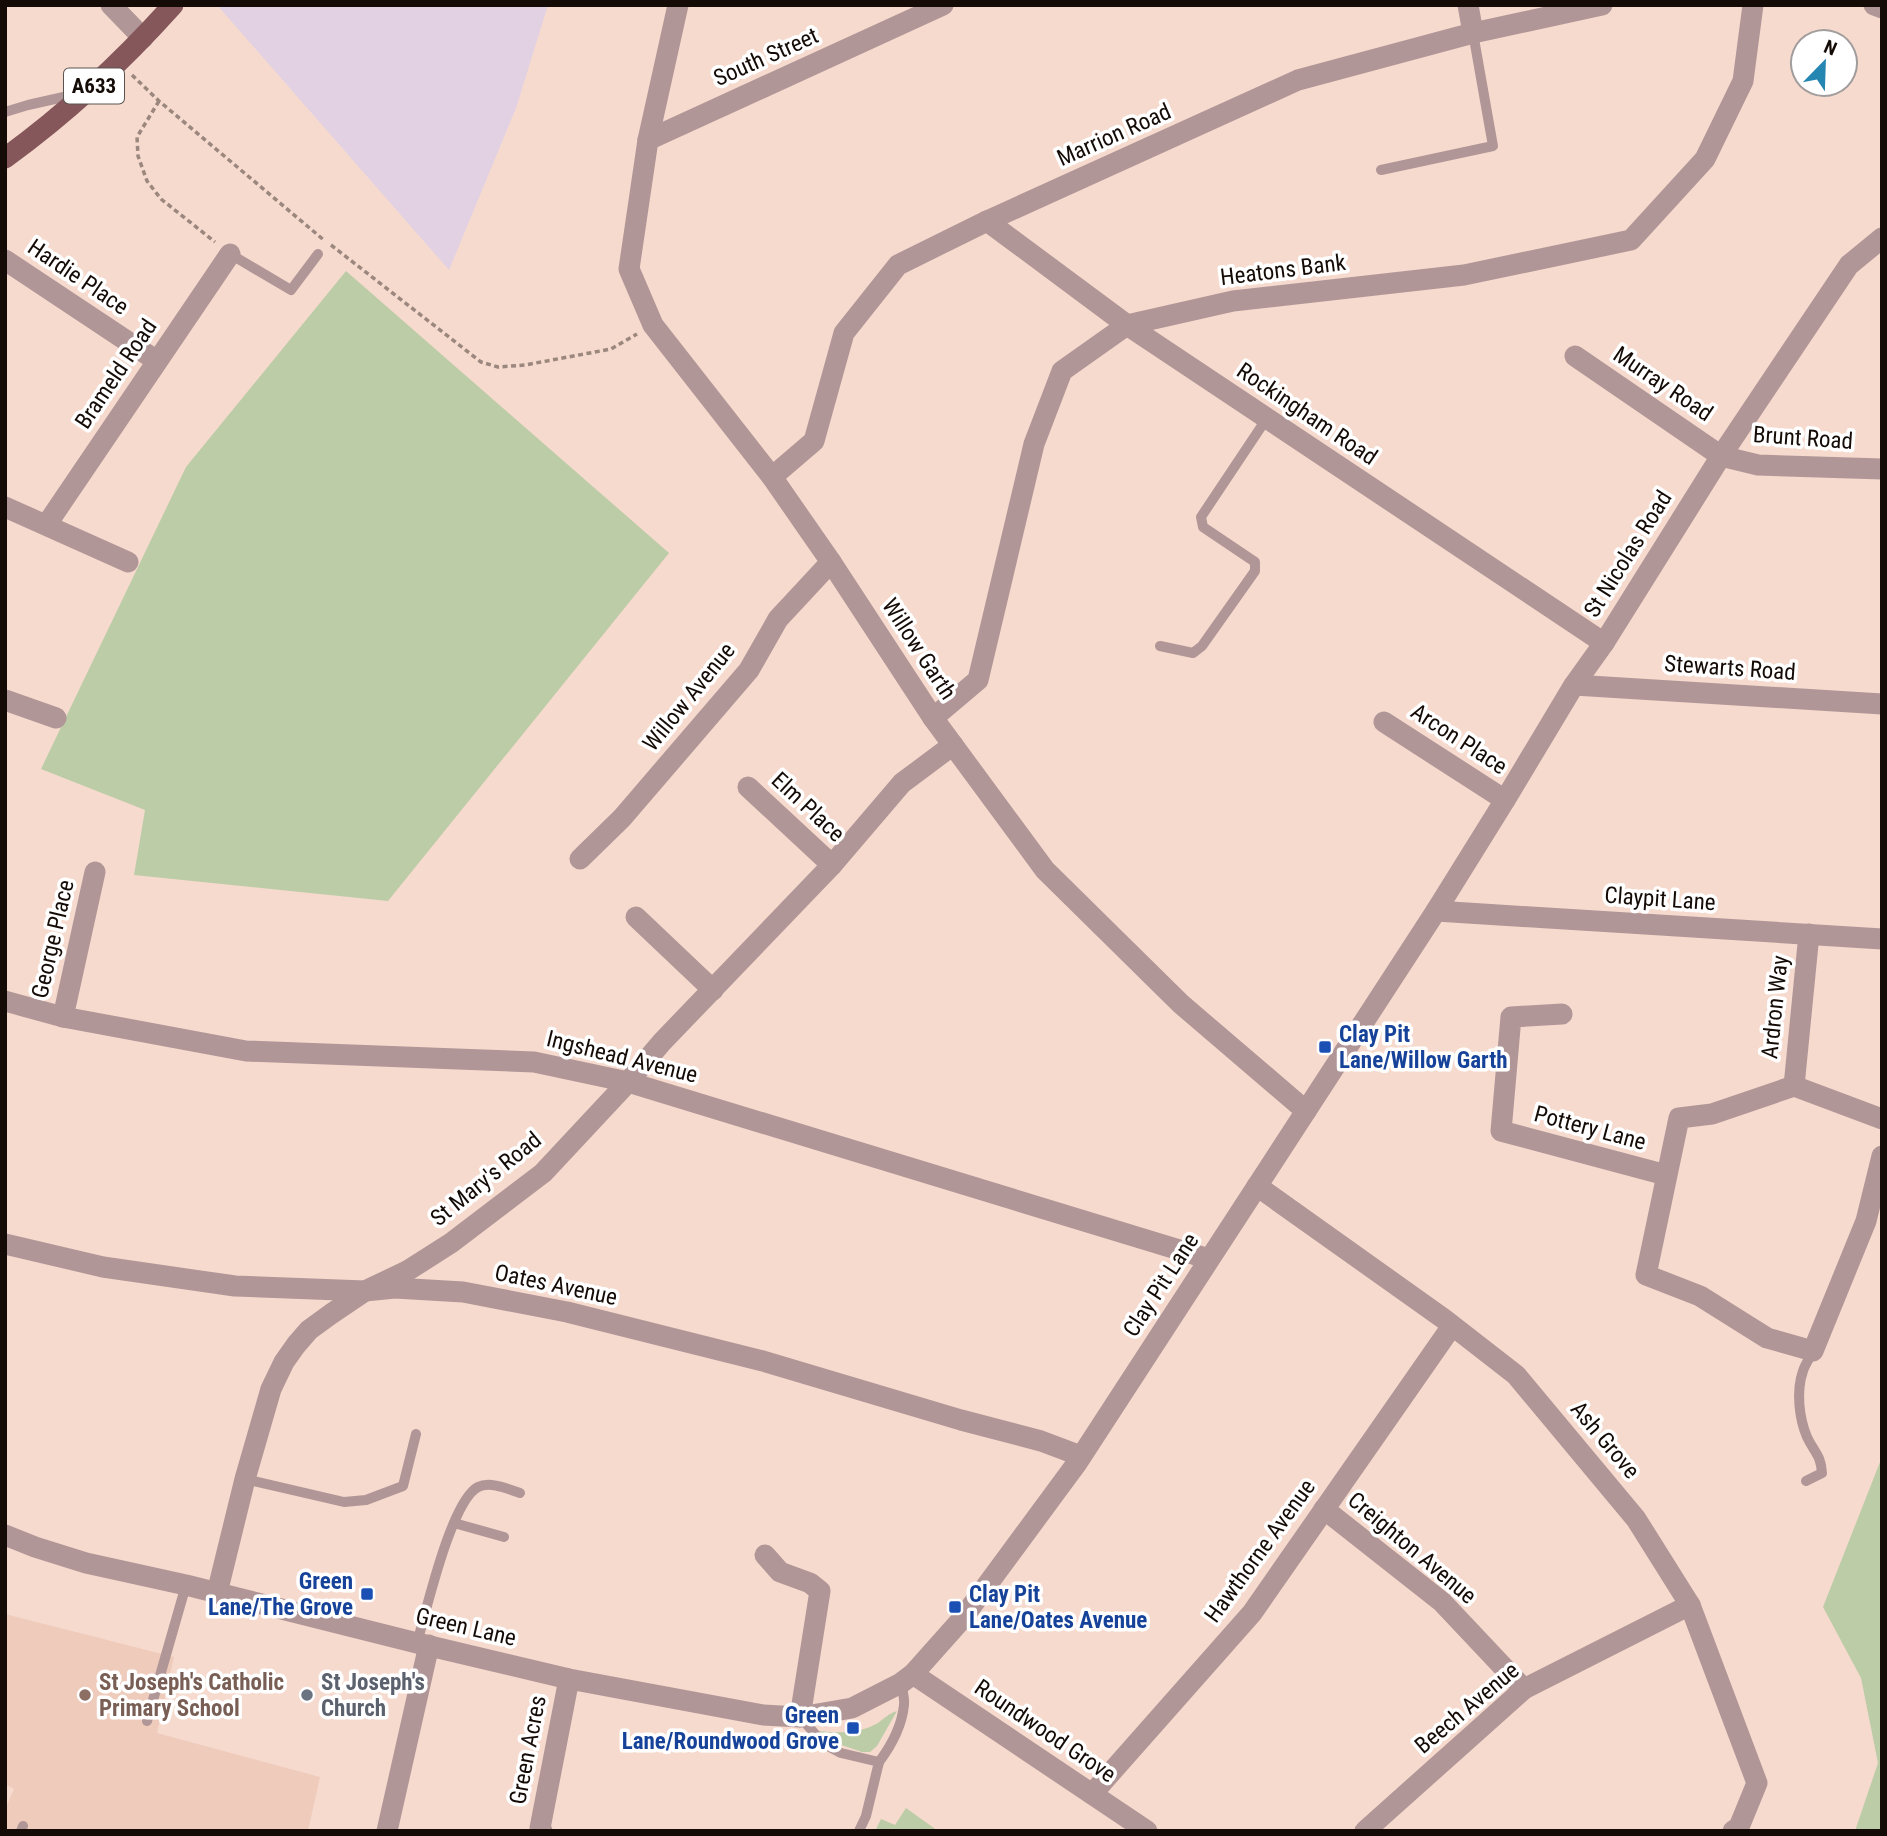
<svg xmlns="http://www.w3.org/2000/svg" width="1887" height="1836" font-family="'Roboto Condensed',sans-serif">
	<rect width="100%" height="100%" fill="#f6dace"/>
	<polygon fill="#e1d1e3" points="217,5 548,5 516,108 449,270"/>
	<polygon fill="#efcbbc" points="5,1614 174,1657 157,1733 320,1777 308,1831 5,1831 5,1809 14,1789 5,1784"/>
	<g fill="#bccca7">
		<polygon points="346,271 669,553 388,901 134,875 145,810 41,769 186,467"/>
		<polygon points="1882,1457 1882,1831 1855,1831 1878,1763 1861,1678 1823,1607"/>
		<path d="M897 1711 877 1746 870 1752H862L824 1739 819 1731C838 1733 856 1734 874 1725 883 1721 885 1715 897 1711Z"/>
		<polygon points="906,1808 938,1831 875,1831 881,1819 895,1825"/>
	</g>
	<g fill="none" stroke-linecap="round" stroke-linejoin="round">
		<g stroke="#9b877e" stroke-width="3.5" stroke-dasharray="5 3.5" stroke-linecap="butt">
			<polyline points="132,75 159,101 325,241"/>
			<polyline points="159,101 137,137 138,156 147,181 161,199 215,242"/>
			<polyline points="331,245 481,362 498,367 525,365 611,349 637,334"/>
		</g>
		<g stroke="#b19697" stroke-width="10">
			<polyline points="5,112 28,105 77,94"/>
			<polyline points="1381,170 1493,146 1473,33"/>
			<polyline points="230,254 291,290 318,254"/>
			<polyline points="1160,646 1193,653 1202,646 1255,571 1255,562 1203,527 1201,517 1267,418"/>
			<polyline points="245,1479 344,1502 366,1500 403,1486 416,1434"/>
			<path d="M1806 1481 1822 1473C1821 1455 1814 1452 1807 1437 1799 1418 1796 1391 1803 1371 1805 1364 1810 1358 1813 1351"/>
			<polyline points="454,1523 504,1537"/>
			<path d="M417 1643C426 1612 451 1501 478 1487 490 1481 508 1489 520 1493"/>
			<polyline points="800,1717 824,1744 841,1753 879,1762 866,1816 859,1831"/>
			<polyline points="147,1721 186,1585"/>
			<path d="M879 1762C891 1746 902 1725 904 1705 905 1698 902 1690 901 1683"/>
			<polyline points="21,1831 23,1826"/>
		</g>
		<g stroke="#b19697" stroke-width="21">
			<polyline points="111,5 143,38"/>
			<polyline points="678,5 648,140 629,269 653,325 772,477 831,562 933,718 1045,870 1181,1004 1306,1111"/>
			<polyline points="1468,5 1473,33"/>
			<polyline points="1874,5 1882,8"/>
			<polyline points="648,140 943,5"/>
			<polyline points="987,221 1127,325 1604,643"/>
			<polyline points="5,260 157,361"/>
			<polyline points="1575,356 1721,456 1758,465 1882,469"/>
			<polyline points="772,477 814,441 844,333 898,265 987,221 1298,80 1473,33 1602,5"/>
			<polyline points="5,507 128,562"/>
			<polyline points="47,524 230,254"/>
			<polyline points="1574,685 1882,704"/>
			<polyline points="5,700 56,718"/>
			<polyline points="933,718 978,680 1034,444 1062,371 1127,325 1233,301 1464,275 1631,240 1705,159 1743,81 1753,5"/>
			<polyline points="1384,722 1505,800"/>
			<polyline points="748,787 832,865"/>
			<polyline points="580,859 622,818 749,670 778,619 831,562"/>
			<polyline points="1436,911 1882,939"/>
			<polyline points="636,917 713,990"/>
			<polyline points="5,1001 63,1017 246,1051 534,1062 628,1082 1209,1259"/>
			<polyline points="1562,1014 1511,1017 1501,1131 1666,1175"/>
			<polyline points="63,1017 95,872"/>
			<polyline points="1794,1086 1712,1114 1679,1118 1646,1275 1700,1296 1767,1338 1813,1351 1866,1221 1882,1156"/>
			<polyline points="1794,1086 1809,934"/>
			<polyline points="1794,1086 1882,1119"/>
			<polyline points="1257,1186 1444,1319 1516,1375 1636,1519 1690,1605 1757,1783 1739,1827 1733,1831"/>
			<polyline points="5,1244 103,1267 235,1286 365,1291 395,1288 463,1292 567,1312 763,1361 961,1420 1041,1441 1081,1456"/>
			<polyline points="1324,1509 1442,1602 1524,1689"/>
			<polyline points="5,1535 35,1547 86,1563 186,1585 417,1643 569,1679 763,1715 800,1717 852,1708 901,1683 913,1674 962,1619 1077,1463 1436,911 1505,800 1574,685 1604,643 1721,456 1849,265 1882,238"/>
			<polyline points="765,1555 780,1572 810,1583 820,1591 800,1717"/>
			<polyline points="217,1593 245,1479 271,1389 284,1362 296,1345 309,1330 331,1314 365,1291 407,1271 451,1243 543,1173 628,1082 662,1042 832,865 902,783 953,745"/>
			<polyline points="913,1674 1147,1831"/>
			<polyline points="1092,1794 1252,1613 1452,1326"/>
			<polyline points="387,1831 429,1645"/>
			<polyline points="542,1831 540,1828 569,1679"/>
			<polyline points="1365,1831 1524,1689 1690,1605"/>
		</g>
		<path stroke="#85575a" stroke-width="21" d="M5 158C67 113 122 62 173 5"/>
	</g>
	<g fill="#1a4fb4" stroke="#fff" stroke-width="2.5">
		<rect x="1318" y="1040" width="14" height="14" rx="3.5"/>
		<rect x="360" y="1587" width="14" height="14" rx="3.5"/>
		<rect x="948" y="1600" width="14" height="14" rx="3.5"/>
		<rect x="846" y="1721" width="14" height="14" rx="3.5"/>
	</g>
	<circle fill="#8d6e63" stroke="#fff" stroke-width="2.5" cx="85" cy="1695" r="7"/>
	<circle fill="#6b7280" stroke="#fff" stroke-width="2.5" cx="307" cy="1695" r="7"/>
	<g text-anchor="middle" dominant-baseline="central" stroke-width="7" stroke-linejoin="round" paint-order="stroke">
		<rect fill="#fff" stroke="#5a5451" stroke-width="2" x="64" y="68.5" width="60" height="35" rx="5"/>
		<g font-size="21" font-weight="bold" fill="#140b07">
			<text x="94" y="86">A633</text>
		</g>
		<g font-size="23" fill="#140b07" stroke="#fff">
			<text transform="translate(766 57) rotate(-24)">South Street</text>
			<text transform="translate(1114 135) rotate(-24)">Marrion Road</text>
			<text transform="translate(1283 270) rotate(-7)">Heatons Bank</text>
			<text transform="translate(78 277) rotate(34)">Hardie Place</text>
			<text transform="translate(116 374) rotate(-56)">Brameld Road</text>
			<text transform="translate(1663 384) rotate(34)">Murray Road</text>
			<text transform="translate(1307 414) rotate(34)">Rockingham Road</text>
			<text transform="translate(1803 438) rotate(4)">Brunt Road</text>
			<text transform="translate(1628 554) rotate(-58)">St Nicolas Road</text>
			<text transform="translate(919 649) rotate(57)">Willow Garth</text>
			<text transform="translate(1730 668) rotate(4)">Stewarts Road</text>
			<text transform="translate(689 697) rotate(-51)">Willow Avenue</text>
			<text transform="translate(1459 739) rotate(33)">Arcon Place</text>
			<text transform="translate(808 807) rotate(43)">Elm Place</text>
			<text transform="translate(1660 899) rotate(4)">Claypit Lane</text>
			<text transform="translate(53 939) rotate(-77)">George Place</text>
			<text transform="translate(1775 1007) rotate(-84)">Ardron Way</text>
			<text transform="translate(622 1057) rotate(14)">Ingshead Avenue</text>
			<text transform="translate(1590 1128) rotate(15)">Pottery Lane</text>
			<text transform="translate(486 1179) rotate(-39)">St Mary's Road</text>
			<text transform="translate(556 1285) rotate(12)">Oates Avenue</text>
			<text transform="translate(1161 1285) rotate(-57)">Clay Pit Lane</text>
			<text transform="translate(1605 1440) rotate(50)">Ash Grove</text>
			<text transform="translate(1412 1548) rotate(40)">Creighton Avenue</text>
			<text transform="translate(1260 1551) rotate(-54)">Hawthorne Avenue</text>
			<text transform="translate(466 1627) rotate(13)">Green Lane</text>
			<text transform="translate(1467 1708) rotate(-40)">Beech Avenue</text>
			<text transform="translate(1045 1731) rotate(34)">Roundwood Grove</text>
			<text transform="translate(528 1750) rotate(-79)">Green Acres</text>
		</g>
		<g font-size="23" font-weight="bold" fill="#164399" stroke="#fff" text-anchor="start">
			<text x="1339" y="1034">Clay Pit<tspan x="1339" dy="26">Lane/Willow Garth</tspan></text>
			<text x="353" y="1581" text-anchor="end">Green<tspan x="353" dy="26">Lane/The Grove</tspan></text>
			<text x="969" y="1594">Clay Pit<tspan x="969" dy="26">Lane/Oates Avenue</tspan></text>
			<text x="839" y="1715" text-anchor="end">Green<tspan x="839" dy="26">Lane/Roundwood Grove</tspan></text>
		</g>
		<g font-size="23" font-weight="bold" fill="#785e54" stroke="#fff" text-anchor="start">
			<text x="99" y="1682">St Joseph's Catholic<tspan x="99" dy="26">Primary School</tspan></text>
		</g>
		<g font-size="23" font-weight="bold" fill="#5b616d" stroke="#fff" text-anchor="start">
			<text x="321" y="1682">St Joseph's<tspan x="321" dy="26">Church</tspan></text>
		</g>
	</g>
	<rect width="1887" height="1836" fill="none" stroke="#140b07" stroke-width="14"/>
	<g transform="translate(1824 63) rotate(23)"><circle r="33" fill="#ffffff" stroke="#a19d9c" stroke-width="2"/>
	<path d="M0-5L12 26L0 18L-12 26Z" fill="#2586b1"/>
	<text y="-10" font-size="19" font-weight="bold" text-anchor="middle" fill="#140b07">N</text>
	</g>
</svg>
